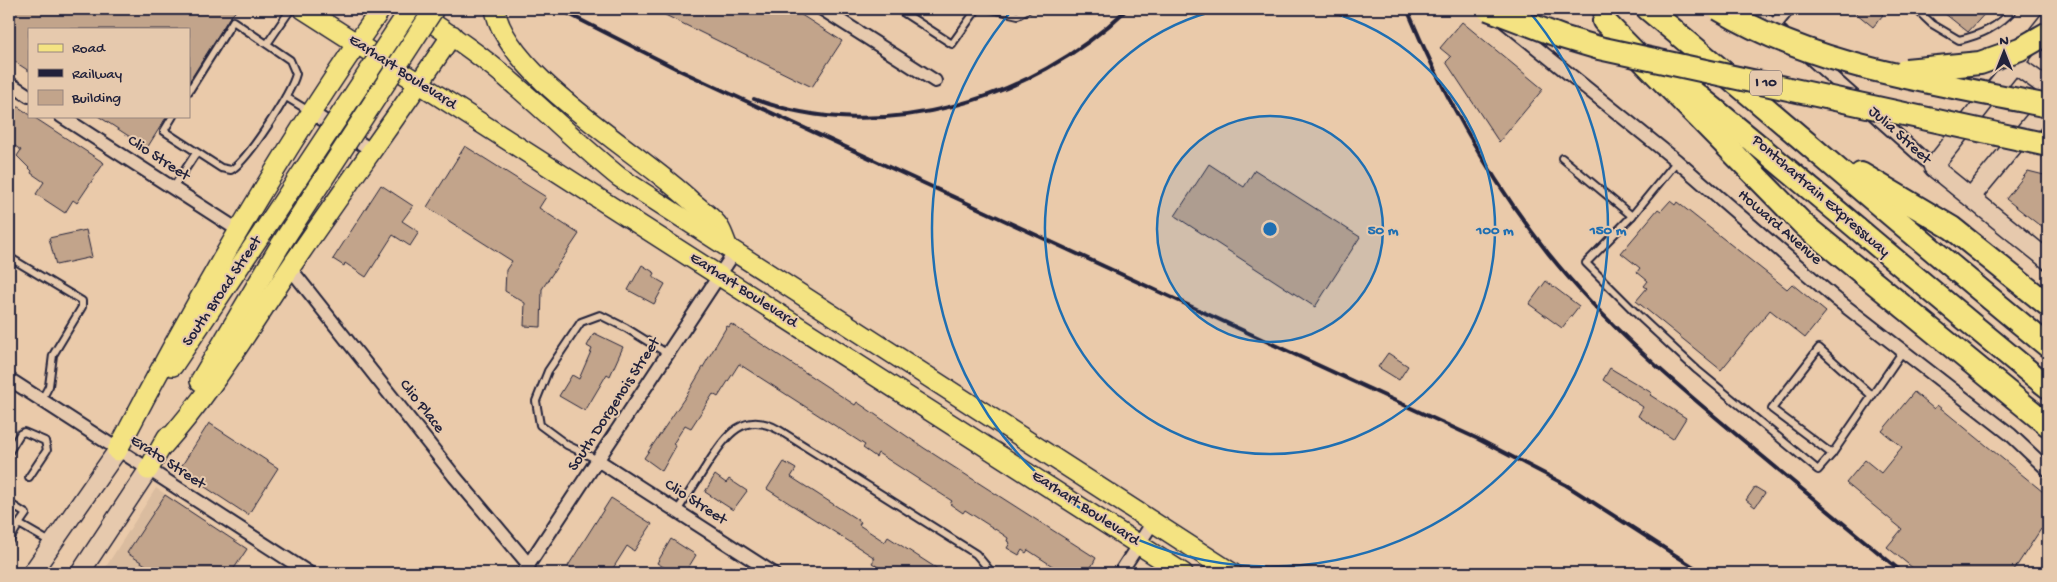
<svg xmlns="http://www.w3.org/2000/svg" width="2057" height="582" font-family="'Gochi Hand',sans-serif">
	<rect width="100%" height="100%" fill="#eacaaa"/>
	<filter id="ink" filterUnits="userSpaceOnUse"><feTurbulence type="fractalNoise" baseFrequency=".02" numOctaves="2"/><feDisplacementMap in="SourceGraphic" scale="10" xChannelSelector="R" yChannelSelector="G"/><feConvolveMatrix kernelMatrix="1 2 1 2 8 2 1 2 1" color-interpolation-filters="sRGB"/></filter>
	<g filter="url(#ink)">
		<polygon fill="#dabc9f" points="156,488 248,549 232,573 102,573"/>
		<g fill="#c2a48b" stroke="#22223b">
			<polygon points="9,9 238,9 229,18 189,82 189,29 29,29 29,71 9,58"/>
			<polygon points="653,9 792,9 842,41 812,87"/>
			<polygon points="1851,9 1876,9 1883,15 1873,27"/>
			<polygon points="1939,9 1989,9 1968,32"/>
			<polygon points="1462,22 1543,89 1499,142 1446,62 1451,57 1440,48"/>
			<polygon points="9,101 104,163 77,203 73,200 65,213 36,194 44,182 31,173 32,171 17,156 21,150 9,142"/>
			<polygon points="98,116 167,116 147,148"/>
			<polygon points="465,146 546,197 539,208 579,234 542,289 541,327 524,326 525,303 505,291 506,270 512,261 427,207"/>
			<polygon points="1209,164 1244,187 1255,170 1360,237 1315,307 1175,216"/>
			<polygon points="2028,171 2048,176 2048,232 2006,199"/>
			<polygon points="381,185 413,206 402,221 419,232 410,246 393,235 366,277 345,263 344,266 333,259"/>
			<polygon points="1670,201 1675,205 1677,202 1787,289 1792,284 1826,312 1805,338 1770,310 1721,370 1636,301 1647,288 1644,286 1648,281 1637,272 1640,268 1621,253 1658,209 1661,211"/>
			<polygon points="86,230 92,257 56,265 49,238"/>
			<polygon points="642,265 655,273 653,277 665,284 654,304 628,290"/>
			<polygon points="1546,281 1579,306 1562,328 1529,304"/>
			<polygon points="731,324 855,405 857,402 924,448 1096,558 1088,573 1063,573 1028,550 1026,553 1022,550 1019,555 1007,548 1010,543 1007,541 1008,538 998,531 965,510 963,513 950,504 952,501 878,453 876,457 863,448 865,445 739,364 718,397 713,394 691,428 685,425 673,444 676,446 662,471 644,458 688,393 727,326 729,327"/>
			<polygon points="594,333 623,347 610,376 607,374 585,411 559,396 572,375 579,379 592,349 587,346"/>
			<polygon points="1388,353 1408,366 1399,380 1378,367"/>
			<polygon points="1610,368 1652,393 1650,395 1686,418 1673,439 1638,416 1643,407 1603,380"/>
			<polygon points="1914,392 1934,409 1937,405 2048,496 2048,524 2044,531 2041,529 2012,573 1919,573 1887,547 1902,529 1846,483 1865,460 1881,473 1902,447 1882,431"/>
			<polygon points="209,423 278,468 248,515 179,470"/>
			<polygon points="784,462 796,469 791,477 861,522 859,525 885,542 888,537 944,573 887,573 872,563 875,558 767,489"/>
			<polygon points="715,475 726,483 729,479 747,491 733,510 705,492"/>
			<polygon points="1755,487 1765,493 1755,507 1746,500"/>
			<polygon points="165,495 247,549 231,573 158,573 127,553"/>
			<polygon points="611,498 652,524 634,551 627,546 610,573 568,573 571,567 568,566"/>
			<polygon points="671,539 696,555 685,573 673,573 657,563"/>
		</g>
		<g fill="none" stroke-linecap="round" stroke-linejoin="round">
			<defs>
				<g id="lane">
					<polyline points="898,9 952,44 977,9"/>
					<polyline points="992,9 1018,15 1028,9"/>
					<path d="M1916 9 1932 24 1959 40C1981 35 1998 27 2014 9"/>
					<polyline points="267,44 291,9"/>
					<polyline points="286,97 309,111"/>
					<path d="M173 116 164 131 221 168 231 170C248 160 291 93 296 74L290 60 233 21 189 91"/>
					<polyline points="1562,158 1632,216 1677,161"/>
					<polyline points="173,188 196,153"/>
					<polyline points="1632,216 1586,263 1641,318 1697,370 1818,470 1832,454"/>
					<polyline points="9,257 82,301 82,307 53,355 49,386 41,401"/>
					<polyline points="1872,396 1819,348 1772,409 1832,454 1903,351"/>
					<polyline points="9,452 20,434 24,432 45,441 47,450 29,477"/>
					<polyline points="598,460 567,445 540,425 536,401 548,371 581,322 600,315 626,328 668,354"/>
					<polyline points="9,503 26,514 19,524"/>
					<path d="M677 511C687 496 697 481 707 465 725 438 742 409 779 430L976 554 992 573"/>
					<polyline points="9,541 19,524 52,543"/>
				</g>
				<g id="street">
					<polyline points="822,9 935,81"/>
					<polyline points="1753,9 1782,33"/>
					<polyline points="1501,19 1677,161 1836,299 2011,435 2048,470"/>
					<polyline points="1774,26 1788,9"/>
					<polyline points="1806,54 1933,167"/>
					<polyline points="9,83 29,96"/>
					<polyline points="312,113 373,151"/>
					<polyline points="61,116 238,230"/>
					<polyline points="290,268 455,477 529,565"/>
					<polyline points="9,379 309,573"/>
					<polyline points="599,461 773,573"/>
					<polyline points="523,573 734,253"/>
					<polyline points="1120,573 1153,522"/>
				</g>
				<g id="secondary">
					<polyline points="2048,21 1933,167 2048,260"/>
					<polyline points="2014,64 2048,88"/>
					<polyline points="1971,197 2048,104"/>
					<polyline points="32,573 117,451"/>
					<polyline points="80,573 148,470"/>
				</g>
				<g id="primary">
					<polyline points="303,9 1183,573"/>
					<path d="M495 9C506 76 641 153 691 201 700 209 713 217 719 227 723 233 725 241 728 248"/>
					<path d="M414 11C450 34 485 58 516 86 551 116 583 148 619 177L1232 573"/>
					<polyline points="173,366 264,230"/>
					<polyline points="200,381 281,244"/>
					<path d="M162 447C211 393 249 329 290 268 343 190 399 114 452 35"/>
					<path d="M117 451C196 299 282 149 381 9"/>
					<polyline points="148,470 167,437"/>
				</g>
				<g id="highway">
					<path d="M1648 9C1782 120 1913 236 2048 346"/>
					<polyline points="1604,21 1805,226 2048,425"/>
					<path d="M1678 80C1803 180 1923 286 2048 387"/>
					<polyline points="1861,174 1952,228 2048,305"/>
				</g>
			</defs>
			<use href="#lane" stroke="#22223b" stroke-width="10"/>
			<use href="#street" stroke="#22223b" stroke-width="16"/>
			<use href="#secondary" stroke="#22223b" stroke-width="21"/>
			<use href="#primary" stroke="#22223b" stroke-width="22"/>
			<use href="#highway" stroke="#22223b" stroke-width="26"/>
			<use href="#lane" stroke="#e6c9ad" stroke-width="6"/>
			<use href="#street" stroke="#e6c9ad" stroke-width="12"/>
			<use href="#secondary" stroke="#e6c9ad" stroke-width="18"/>
			<use href="#primary" stroke="#f4e382" stroke-width="19"/>
			<use href="#highway" stroke="#f4e382" stroke-width="22"/>
			<g stroke="#22223b" stroke-width="4">
				<polyline points="559,9 681,71 1478,439 1566,485 1703,573"/>
				<path d="M1407 9C1443 95 1490 179 1548 253 1605 324 1674 383 1744 441 1797 485 1850 529 1903 573"/>
				<path d="M754 99C880 146 1033 101 1127 9"/>
			</g>
			<defs>
				<g id="primary-bridge">
					<polyline points="264,230 410,9"/>
					<polyline points="281,244 434,9"/>
				</g>
				<g id="highway-bridge">
					<polyline points="1488,9 1562,37 1599,48 2048,145"/>
					<path d="M1719 9C1819 69 1936 82 2048 106"/>
					<polyline points="1906,70 1980,63 2020,49 2048,33"/>
				</g>
			</defs>
			<use href="#primary-bridge" stroke="#22223b" stroke-width="22" stroke-linecap="butt"/>
			<use href="#highway-bridge" stroke="#22223b" stroke-width="26" stroke-linecap="butt"/>
			<use href="#primary-bridge" stroke="#f4e382" stroke-width="19"/>
			<use href="#highway-bridge" stroke="#f4e382" stroke-width="22"/>
		</g>
	</g>
	<circle cx="1270" cy="229" r="113" fill="#1f6fb2" fill-opacity=".12"/>
	<g fill="none" stroke="#1f6fb2" stroke-width="2.5">
		<circle cx="1270" cy="229" r="113"/>
		<path d="M1317 9A225 225 0 1 1 1223 9"/>
		<path d="M1527 9A338 338 0 1 1 1013 9"/>
	</g>
	<g text-anchor="middle" dominant-baseline="central" stroke-width="4" stroke-linejoin="round" paint-order="stroke">
		<rect fill="#e6c9ad" stroke="#5d545d" stroke-width="1" x="1750" y="70.5" width="32" height="25" rx="4"/>
		<g font-size="15" font-weight="bold" fill="#22223b">
			<text x="1766" y="83">I 10</text>
		</g>
		<g font-size="16" fill="#22223b" stroke="#e6c9ad">
			<text transform="translate(402 73) rotate(33)">Earhart Boulevard</text>
			<text transform="translate(1899 136) rotate(42)">Julia Street</text>
			<text transform="translate(158 159) rotate(33)">Clio Street</text>
			<text transform="translate(1820 197) rotate(41)">Pontchartrain Expressway</text>
			<text transform="translate(1779 228) rotate(41)">Howard Avenue</text>
			<text transform="translate(743 291) rotate(33)">Earhart Boulevard</text>
			<text transform="translate(223 292) rotate(-56)">South Broad Street</text>
			<text transform="translate(615 405) rotate(-57)">South Dorgenois Street</text>
			<text transform="translate(421 407) rotate(52)">Clio Place</text>
			<text transform="translate(167 463) rotate(33)">Erato Street</text>
			<text transform="translate(695 503) rotate(33)">Clio Street</text>
			<text transform="translate(1085 509) rotate(33)">Earhart Boulevard</text>
		</g>
	</g>
	<circle cx="1270" cy="229" r="8" fill="#1f6fb2" stroke="#e6c9ad" stroke-width="2.5"/>
	<g font-size="15" text-anchor="middle" font-weight="bold" fill="#1f6fb2" stroke="#e6c9ad" stroke-width="4" stroke-linejoin="round" paint-order="stroke">
		<text x="1383" y="234">50 m</text>
		<text x="1495" y="234">100 m</text>
		<text x="1608" y="234">150 m</text>
	</g>
	<rect width="2057" height="582" fill="none" stroke="#e6c9ad" stroke-width="30"/>
	<rect x="15" y="15" width="2027" height="552" fill="none" stroke="#22223b" stroke-width="2" filter="url(#ink)"/>
	<rect x="28" y="28" width="162" height="90" fill="#e6c9ad" stroke="#98867f"/>
	<rect x="38" y="44" width="25" height="8" fill="#f4e382" stroke="#98867f"/>
	<text x="72" y="52" font-size="15" fill="#22223b">Road</text>
	<rect x="38" y="69" width="25" height="8" fill="#22223b" stroke="#98867f"/>
	<text x="72" y="78" font-size="15" fill="#22223b">Railway</text>
	<rect x="38" y="90" width="25" height="15" fill="#c2a48b" stroke="#98867f"/>
	<text x="72" y="102" font-size="15" fill="#22223b">Building</text>
	<g transform="translate(2004 52)" stroke="#e6c9ad" stroke-width="4" paint-order="stroke">
	<path d="M0-4L9 19L0 12L-9 19Z" fill="#22223b"/>
	<text y="-8" font-size="14" font-weight="bold" text-anchor="middle" fill="#22223b">N</text>
	</g>
</svg>
